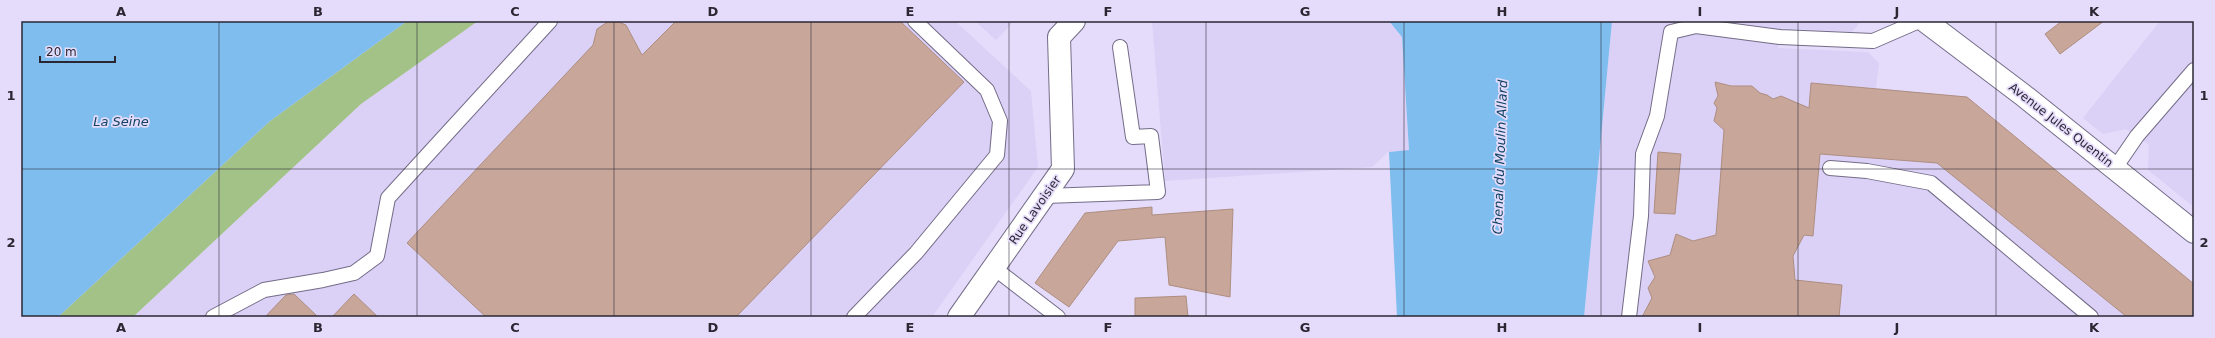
<svg xmlns="http://www.w3.org/2000/svg" width="2215" height="338" font-family="'DejaVu Sans',sans-serif">
	<rect width="100%" height="100%" fill="#e5dcfb"/>
	<g fill="#dbd0f6">
		<polygon points="478,21 955,21 1031,91 1038,167 932,317 133,317 361,104"/>
		<polygon points="975,21 1014,21 996,40"/>
		<polygon points="1152,21 1389,21 1402,37 1409,150 1388,152 1372,167 1165,181"/>
		<polygon points="1612,21 1861,21 1852,32 1781,28 1778,48 1868,52 1879,63 1876,88 1967,97 2194,317 1584,317"/>
		<polygon points="2160,21 2194,21 2194,207 2148,170 2149,145 2126,129 2103,134 2083,118"/>
	</g>
	<polygon fill="#a2c288" points="407,21 478,21 361,104 133,317 58,317 270,121"/>
	<g fill="#7ebdee">
		<polygon points="21,21 407,21 270,121 58,317 21,317"/>
		<polygon points="1389,21 1612,21 1584,317 1397,317 1389,152 1409,150 1402,37"/>
	</g>
	<g fill="#c8a699" stroke="#ae8e81">
		<polygon points="609,21 616,21 626,25 642,55 676,21 900,21 964,82 736,317 486,317 407,243 593,45 597,29"/>
		<polygon points="2062,21 2104,21 2060,54 2045,34"/>
		<polygon points="1715,82 1731,86 1752,86 1760,93 1767,95 1773,99 1781,96 1809,108 1811,83 1967,97 2194,284 2194,317 2127,317 1937,163 1820,154 1813,236 1804,235 1793,256 1795,280 1842,285 1839,317 1642,317 1652,298 1648,288 1655,277 1648,261 1670,255 1676,234 1693,241 1716,235 1724,130 1714,121 1717,108 1714,103 1718,96"/>
		<polygon points="1658,152 1681,154 1675,214 1654,213"/>
		<polygon points="1152,207 1152,215 1233,209 1230,297 1169,285 1165,237 1118,241 1069,307 1035,283 1085,213"/>
		<polygon points="294,294 318,317 265,317 286,295"/>
		<polygon points="354,294 378,317 332,317"/>
		<polygon points="1186,296 1188,317 1135,317 1135,298"/>
	</g>
	<g fill="none" stroke-linecap="round" stroke-linejoin="round">
		<defs>
			<g id="service">
				<polyline points="1830,168 1867,171 1931,183 2091,317"/>
				<polyline points="2115,168 2137,136 2194,70"/>
				<polyline points="1045,196 1158,192 1151,136 1133,137 1120,47"/>
				<polyline points="994,268 1058,317"/>
				<polyline points="213,317 264,290 323,280 354,273 377,256 388,198 550,21"/>
				<polyline points="854,317 916,253 997,155 1000,121 987,90 915,21"/>
				<polyline points="1629,317 1641,216 1643,154 1657,116 1671,32 1696,26 1780,37 1873,41 1919,21"/>
			</g>
			<g id="minor">
				<polyline points="1925,21 2023,95 2194,232"/>
				<polyline points="959,317 1063,169 1059,37 1074,21"/>
			</g>
		</defs>
		<use href="#service" stroke="#746c87" stroke-width="16"/>
		<use href="#minor" stroke="#746c87" stroke-width="24"/>
		<use href="#service" stroke="#fff" stroke-width="14"/>
		<use href="#minor" stroke="#fff" stroke-width="22"/>
	</g>
	<path fill="none" stroke="#2a2733" stroke-width="1" stroke-opacity="0.55" d="M219 21V317M417 21V317M614 21V317M811 21V317M1009 21V317M1206 21V317M1404 21V317M1601 21V317M1798 21V317M1996 21V317M21 169H2194"/>
	<g text-anchor="middle" dominant-baseline="central" stroke-width="3.5" stroke-linejoin="round" paint-order="stroke">
		<g font-size="12" fill="#2a2733" stroke="#e5dcfb">
			<text transform="translate(2061 125) rotate(38)">Avenue Jules Quentin</text>
			<text transform="translate(1035 210) rotate(-55)">Rue Lavoisier</text>
		</g>
		<g font-size="13" font-style="italic" fill="#114263" stroke="#e5dcfb">
			<text x="121" y="121">La Seine</text>
			<text transform="translate(1500 157) rotate(-88)">Chenal du Moulin Allard</text>
		</g>
	</g>
	<rect width="2215" height="338" fill="none" stroke="#e5dcfb" stroke-width="44"/>
	<path d="M40 56v6h75v-6" fill="none" stroke="#2a2733" stroke-width="2"/>
	<text x="46" y="56" font-size="12" fill="#2a2733" stroke="#e5dcfb" stroke-width="3" paint-order="stroke">20 m</text>
	<rect x="22" y="22" width="2171" height="294" fill="none" stroke="#2a2733" stroke-width="1.5"/>
	<g font-size="13" text-anchor="middle" font-weight="bold" fill="#2a2733">
		<text x="121" y="16">A</text>
		<text x="318" y="16">B</text>
		<text x="515" y="16">C</text>
		<text x="713" y="16">D</text>
		<text x="910" y="16">E</text>
		<text x="1108" y="16">F</text>
		<text x="1305" y="16">G</text>
		<text x="1502" y="16">H</text>
		<text x="1700" y="16">I</text>
		<text x="1897" y="16">J</text>
		<text x="2094" y="16">K</text>
		<text x="11" y="100">1</text>
		<text x="2204" y="100">1</text>
		<text x="11" y="247">2</text>
		<text x="2204" y="247">2</text>
		<text x="121" y="332">A</text>
		<text x="318" y="332">B</text>
		<text x="515" y="332">C</text>
		<text x="713" y="332">D</text>
		<text x="910" y="332">E</text>
		<text x="1108" y="332">F</text>
		<text x="1305" y="332">G</text>
		<text x="1502" y="332">H</text>
		<text x="1700" y="332">I</text>
		<text x="1897" y="332">J</text>
		<text x="2094" y="332">K</text>
	</g>
</svg>
